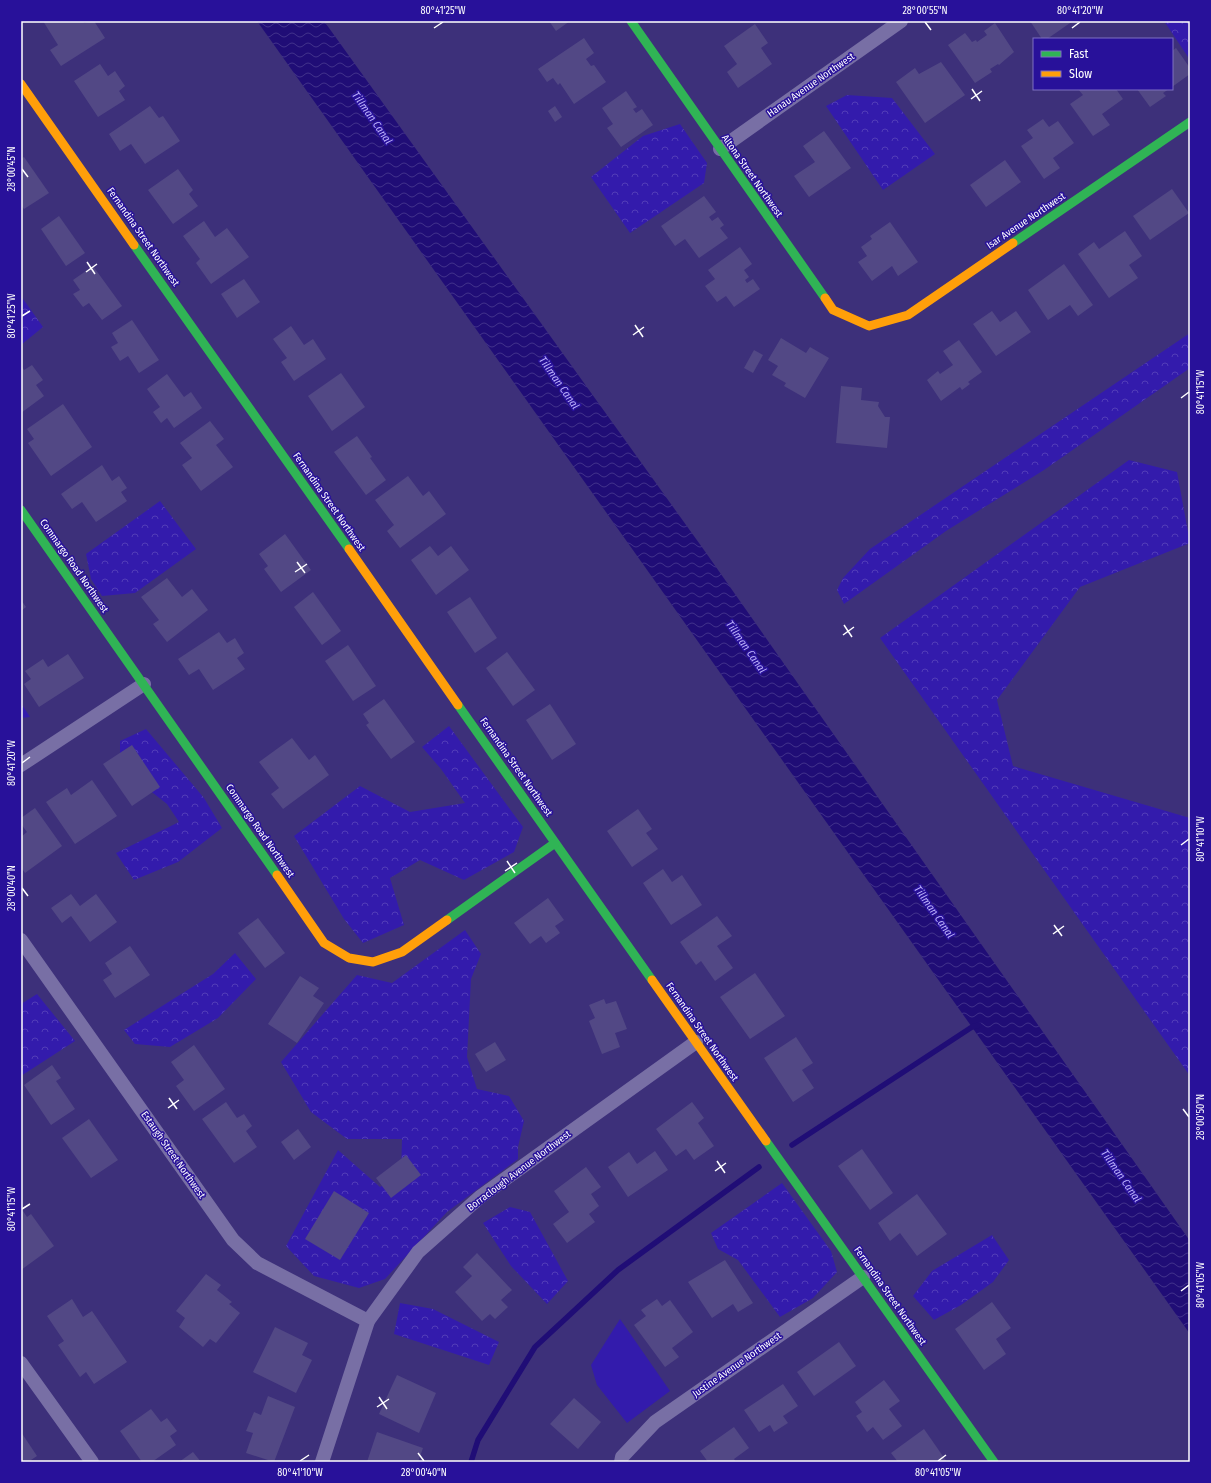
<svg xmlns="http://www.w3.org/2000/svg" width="1211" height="1483" font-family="'Fira Sans Condensed',sans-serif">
	<defs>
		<pattern id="forest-crowns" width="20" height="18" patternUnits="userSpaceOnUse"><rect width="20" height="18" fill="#331bac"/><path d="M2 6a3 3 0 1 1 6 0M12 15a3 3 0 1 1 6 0" fill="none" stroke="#523db8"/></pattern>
		<pattern id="water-waves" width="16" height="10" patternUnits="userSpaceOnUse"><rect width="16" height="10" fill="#200d76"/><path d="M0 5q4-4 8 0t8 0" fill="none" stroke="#41318b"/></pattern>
	</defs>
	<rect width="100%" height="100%" fill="#3d307a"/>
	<polygon fill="#331bac" points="620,1319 670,1391 627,1423 597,1385 591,1365"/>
	<g fill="url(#forest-crowns)">
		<polygon points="1164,21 1190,21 1190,60"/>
		<polygon points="847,95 892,98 935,154 883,190 826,106"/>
		<polygon points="680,124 707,163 704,183 630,233 591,177 643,136"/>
		<polygon points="21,296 43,327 21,345"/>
		<polygon points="1190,333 1190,368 1044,470 946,531 844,604 837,590 843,578 870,549"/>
		<polygon points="1129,460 1177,472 1190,543 1080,587 997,700 1013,766 1190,818 1190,1076 880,638"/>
		<polygon points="160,501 196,549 135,593 102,596 91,579 86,554"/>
		<polygon points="21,703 30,717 21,718"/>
		<polygon points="449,726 523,827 514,852 464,880 420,860 390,878 404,925 363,943 344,919 294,836 360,786 410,812 465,803 441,769 422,747"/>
		<polygon points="146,729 204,798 222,828 178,862 134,880 116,853 179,822 167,804 120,767 120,741"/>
		<polygon points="465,930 481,954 471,979 467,1057 477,1089 509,1096 524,1121 518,1147 518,1159 447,1212 385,1279 359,1288 314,1276 286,1246 338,1150 380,1187 401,1173 402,1139 347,1139 311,1112 281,1062 357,975 392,983"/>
		<polygon points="235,953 256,979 218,1018 170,1047 135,1044 124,1030 213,974"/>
		<polygon points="37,994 75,1041 21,1076 21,1004"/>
		<polygon points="782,1183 831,1251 837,1272 813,1298 780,1317 738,1260 718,1249 711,1233"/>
		<polygon points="510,1207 530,1212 568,1281 547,1304 511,1266 483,1223"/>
		<polygon points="992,1235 1009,1260 993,1282 961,1305 934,1320 913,1296 932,1271"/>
		<polygon points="400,1303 433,1309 499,1342 489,1365 394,1334"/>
	</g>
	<polygon fill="url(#water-waves)" points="257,21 324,21 704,550 1190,1241 1190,1334"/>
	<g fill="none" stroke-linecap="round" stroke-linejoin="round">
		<g stroke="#200d76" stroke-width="5.5">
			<polyline points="792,1145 972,1027 979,1025"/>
			<polyline points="471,1462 478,1440 535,1347 618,1270 759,1167"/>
		</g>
	</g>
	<g fill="#524885">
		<polygon points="43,21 83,21 84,23 94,21 105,38 61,66 50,50 58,45"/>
		<polygon points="549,21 570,21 556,31"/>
		<polygon points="1030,21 1073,21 1047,39 1042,39"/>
		<polygon points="995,23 1014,52 999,65 998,64 990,69 992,72 975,83 948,45 965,33 972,42 976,40 977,42 987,35 984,31"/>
		<polygon points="755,24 768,43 761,48 772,64 738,88 727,72 737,64 724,46"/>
		<polygon points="584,38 594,53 586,59 591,66 594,65 606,82 574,104 560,83 558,85 553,78 547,82 538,69"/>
		<polygon points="1176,48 1190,68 1190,74 1172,87 1172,51"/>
		<polygon points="941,62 965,95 925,123 896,82 915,68 919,74"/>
		<polygon points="100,64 108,76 115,71 125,86 119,91 125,100 98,117 74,81"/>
		<polygon points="1078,89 1116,89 1123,99 1102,114 1110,125 1093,136 1070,104 1083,95"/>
		<polygon points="1137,89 1169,89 1163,93 1166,96 1150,107"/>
		<polygon points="626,91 637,107 633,109 636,113 642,109 653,125 621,147 607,128 613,124 602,108"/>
		<polygon points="150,106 159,118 163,116 180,141 145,164 131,144 120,151 109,134"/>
		<polygon points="555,106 562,117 555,122 548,111"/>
		<polygon points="1043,119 1049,127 1058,121 1074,143 1053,158 1060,168 1044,179 1021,146 1033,138 1027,130"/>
		<polygon points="824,131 851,168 809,197 794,176 815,162 803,146"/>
		<polygon points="24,157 49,193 24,209 21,205 21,159"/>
		<polygon points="1005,160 1021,182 986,207 970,185"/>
		<polygon points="178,169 193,190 189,194 198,206 173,224 148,190"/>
		<polygon points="1172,189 1189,213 1150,240 1133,216"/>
		<polygon points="704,196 716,212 709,217 712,221 718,217 724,225 720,228 728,238 699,258 685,239 675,246 661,226"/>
		<polygon points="59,216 85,253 66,266 41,229"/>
		<polygon points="204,221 215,237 227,228 249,257 211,284 196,263 200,259 183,236"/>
		<polygon points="890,222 918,262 898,276 892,266 872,281 858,262 867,256 861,247 872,239 870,236"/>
		<polygon points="1125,231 1142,256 1129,265 1138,278 1109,298 1078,254 1094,242 1099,249"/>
		<polygon points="740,247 752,264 744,270 749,277 745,280 747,283 753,279 760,289 734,307 726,296 717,302 705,286 715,279 708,270"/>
		<polygon points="1064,264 1093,305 1078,316 1070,305 1048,320 1028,290"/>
		<polygon points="93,266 122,306 102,320 89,303 83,307 73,294 80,290 73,280"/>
		<polygon points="244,279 260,302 237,318 221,294"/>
		<polygon points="992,311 1000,322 1016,311 1031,332 996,356 973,324"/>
		<polygon points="132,320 159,360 139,373 128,356 120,361 111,347 118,343 112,333"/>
		<polygon points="291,326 304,345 313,339 326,359 294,381 281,362 287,358 273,339"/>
		<polygon points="781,338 806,353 810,347 829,358 805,398 784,386 786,383 772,375 778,366 768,360"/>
		<polygon points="959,340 982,372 968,382 970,384 962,390 960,387 941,401 927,380 938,371 940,374 953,365 943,351"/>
		<polygon points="754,350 763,355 753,373 744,368"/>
		<polygon points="21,365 24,370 32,365 43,380 36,385 44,396 21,413"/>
		<polygon points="341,373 365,407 332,431 308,396"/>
		<polygon points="167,374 184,397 191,392 202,408 174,428 167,418 161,423 153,412 160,407 147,389"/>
		<polygon points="841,386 862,388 861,400 879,402 878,406 885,417 890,417 887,448 836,443"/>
		<polygon points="63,404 92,447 51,476 28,443 34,439 27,429"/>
		<polygon points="210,421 224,439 216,445 233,467 201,491 182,465 192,458 180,443"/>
		<polygon points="357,436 372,457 370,458 386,480 366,495 334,452"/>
		<polygon points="102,465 112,481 119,476 127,488 121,492 127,501 96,522 82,502 72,509 61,494"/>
		<polygon points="408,476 423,496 429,491 446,514 400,548 387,531 394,525 375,500"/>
		<polygon points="285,534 311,570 281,592 264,569 268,566 259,554"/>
		<polygon points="430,546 438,556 451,546 469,570 436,595 411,560"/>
		<polygon points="167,578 182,597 192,589 208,610 167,642 153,624 159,620 141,597"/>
		<polygon points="313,592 341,631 322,645 294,607"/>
		<polygon points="470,597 497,638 475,653 447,612"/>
		<polygon points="21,600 26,607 21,611"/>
		<polygon points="219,632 227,643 235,638 244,653 237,658 245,669 213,690 199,669 189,675 178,659"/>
		<polygon points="348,645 376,686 353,701 325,661"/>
		<polygon points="507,652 535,690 513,706 486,668"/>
		<polygon points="68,654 84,678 39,707 24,684 31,679 25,671 43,659 48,667"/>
		<polygon points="384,699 415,742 391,759 366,725 369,723 363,714"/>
		<polygon points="550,704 576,744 552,760 526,720"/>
		<polygon points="292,738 309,760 315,755 329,775 283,809 271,794 279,788 259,762"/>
		<polygon points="132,745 160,787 132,806 103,764"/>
		<polygon points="92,780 117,816 75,844 46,802 67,788 71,795"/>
		<polygon points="35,808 62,846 25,873 21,867 21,837 27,832 21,824 21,818"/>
		<polygon points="638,809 652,829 646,833 658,849 632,867 607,831"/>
		<polygon points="663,869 672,882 682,875 702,905 671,925 643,883"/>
		<polygon points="71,894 80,906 96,894 117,922 90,942 71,916 62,923 51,908"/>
		<polygon points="548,898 564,920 555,926 560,933 546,943 541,936 530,944 514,923"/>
		<polygon points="717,916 732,936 717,946 733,968 715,981 701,961 696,965 680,942"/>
		<polygon points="258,918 285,953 265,968 238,933"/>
		<polygon points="130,946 150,975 115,998 103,980 112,974 105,963"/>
		<polygon points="755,973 785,1016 750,1039 720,997"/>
		<polygon points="300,976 319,988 313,996 324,1003 297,1043 268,1024"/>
		<polygon points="604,999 606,1004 616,1001 627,1029 615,1033 620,1047 602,1054 589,1021 595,1018 589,1005"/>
		<polygon points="796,1037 813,1063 802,1070 814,1088 793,1102 764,1058"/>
		<polygon points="495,1042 506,1060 486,1072 475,1054"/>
		<polygon points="194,1045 225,1089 194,1111 176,1086 184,1080 171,1062"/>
		<polygon points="52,1065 61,1078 56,1081 75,1109 51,1125 24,1085"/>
		<polygon points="226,1102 237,1118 244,1114 252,1126 246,1131 257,1147 234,1163 202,1119"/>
		<polygon points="692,1102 704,1118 698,1123 714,1146 694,1160 686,1149 676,1156 656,1129"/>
		<polygon points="89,1119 118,1160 91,1178 62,1138"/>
		<polygon points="298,1129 311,1147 294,1160 281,1142"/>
		<polygon points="862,1149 893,1193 870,1210 838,1166"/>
		<polygon points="655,1151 668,1170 628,1197 608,1167 629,1152 637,1164"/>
		<polygon points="406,1155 421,1175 391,1198 376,1178"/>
		<polygon points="586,1167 601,1187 591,1194 599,1206 589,1214 595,1222 567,1243 553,1224 569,1212 554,1191"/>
		<polygon points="334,1191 369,1213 340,1260 305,1239"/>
		<polygon points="917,1194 947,1234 917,1256 900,1233 890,1241 878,1223"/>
		<polygon points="21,1208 27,1217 31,1214 54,1246 21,1270"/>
		<polygon points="477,1253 512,1290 501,1300 508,1307 495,1319 490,1314 482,1321 455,1292 472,1276 463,1267"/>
		<polygon points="725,1260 753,1303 738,1312 733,1304 712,1318 688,1282"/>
		<polygon points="206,1274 221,1285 217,1290 232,1302 229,1304 240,1313 216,1343 210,1339 203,1347 179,1327 185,1318 176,1311"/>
		<polygon points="72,1299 83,1317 92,1311 127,1362 94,1384 86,1372 80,1377 58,1345 64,1341 47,1316"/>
		<polygon points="657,1299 662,1306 670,1300 693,1332 672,1348 679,1357 665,1367 634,1325 646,1316 641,1310"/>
		<polygon points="992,1302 1011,1328 996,1339 1006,1354 984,1370 955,1329"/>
		<polygon points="275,1327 308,1343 302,1355 312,1360 296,1393 253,1372"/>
		<polygon points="839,1342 856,1366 814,1396 797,1372"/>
		<polygon points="397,1375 436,1393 419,1433 379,1414"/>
		<polygon points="884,1380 900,1401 889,1409 902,1426 883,1440 873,1427 867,1432 856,1416 862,1412 855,1402"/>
		<polygon points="783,1384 798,1406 783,1416 788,1423 774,1432 770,1425 759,1432 744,1410"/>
		<polygon points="268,1396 295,1407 274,1462 246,1453 253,1433 246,1431 254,1412 261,1415"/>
		<polygon points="574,1398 601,1422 578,1449 550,1424"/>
		<polygon points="151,1409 161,1422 167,1418 177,1431 170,1436 176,1445 152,1462 142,1462 120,1431"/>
		<polygon points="734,1427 749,1448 734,1459 736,1462 708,1462 700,1451"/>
		<polygon points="924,1429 947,1462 898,1462 891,1453"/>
		<polygon points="21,1432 37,1456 28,1462 21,1462"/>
		<polygon points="377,1432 423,1448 418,1462 367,1462"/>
		<polygon points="193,1452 201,1462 179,1462"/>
	</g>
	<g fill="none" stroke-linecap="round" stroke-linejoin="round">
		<g stroke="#786fa5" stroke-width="14">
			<polyline points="720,149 901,21"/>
			<polyline points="21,765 144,684"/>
			<polyline points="21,940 233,1240 257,1263 368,1321"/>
			<polyline points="21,1363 92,1462"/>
			<polyline points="322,1462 368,1321 418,1252 480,1197 696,1042"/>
			<polyline points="621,1462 622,1457 655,1422 863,1277"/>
		</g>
		<g stroke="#30b455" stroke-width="9">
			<polyline points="631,21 825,298"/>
			<polyline points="1013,243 1190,122"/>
			<polyline points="134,245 349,549"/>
			<polyline points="21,510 277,875"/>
			<polyline points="458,705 652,980"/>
			<polyline points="447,920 555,843"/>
			<polyline points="766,1141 994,1462"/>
		</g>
		<g stroke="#ff9f0a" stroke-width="9">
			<polyline points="21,84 134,245"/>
			<polyline points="825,298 833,310 869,326 908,315 1013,243"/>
			<polyline points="349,549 458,705"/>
			<polyline points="277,875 324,943 349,958 373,962 402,952 447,920"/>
			<polyline points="652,980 766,1141"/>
		</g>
	</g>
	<path fill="none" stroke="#fff" stroke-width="1.5" d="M925 22 931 30M434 28 443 22M1072 28 1080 22M972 89 980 101M971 99 982 91M22 169 28 177M87 262 95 274M86 272 97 264M22 316 30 311M635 325 643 337M633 335 644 327M1181 398 1189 392M297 562 305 573M295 572 307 564M844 625 852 637M843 635 854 627M22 763 30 757M1181 845 1189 839M507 861 515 873M505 871 517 863M22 888 28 896M1054 925 1062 936M1053 934 1064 926M169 1098 177 1109M168 1108 179 1100M1183 1109 1189 1117M717 1161 725 1173M715 1171 726 1163M22 1209 30 1204M1181 1291 1189 1285M379 1397 387 1409M377 1407 389 1399M418 1453 424 1461M300 1461 309 1455M938 1461 946 1455"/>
	<g text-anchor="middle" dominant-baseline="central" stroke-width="3" stroke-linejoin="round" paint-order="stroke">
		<g font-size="10" fill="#fff" stroke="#28119a">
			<text transform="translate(811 85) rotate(-35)">Hanau Avenue Northwest</text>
			<text transform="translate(752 176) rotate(55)">Altona Street Northwest</text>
			<text transform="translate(1026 221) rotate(-34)">Isar Avenue Northwest</text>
			<text transform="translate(143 237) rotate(55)">Fernandina Street Northwest</text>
			<text transform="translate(329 502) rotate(55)">Fernandina Street Northwest</text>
			<text transform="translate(74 566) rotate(55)">Commargo Road Northwest</text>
			<text transform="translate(516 767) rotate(55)">Fernandina Street Northwest</text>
			<text transform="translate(260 831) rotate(55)">Commargo Road Northwest</text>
			<text transform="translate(702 1032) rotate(55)">Fernandina Street Northwest</text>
			<text transform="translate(173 1155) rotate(55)">Estaugh Street Northwest</text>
			<text transform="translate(519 1171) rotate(-37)">Borraclough Avenue Northwest</text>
			<text transform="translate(890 1296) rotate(55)">Fernandina Street Northwest</text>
			<text transform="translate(737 1365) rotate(-35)">Justine Avenue Northwest</text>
		</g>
		<g font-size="11" font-style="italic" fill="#bbb0fb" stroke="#28119a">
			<text transform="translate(372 118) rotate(55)">Tillman Canal</text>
			<text transform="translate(559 383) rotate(55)">Tillman Canal</text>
			<text transform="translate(746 647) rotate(55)">Tillman Canal</text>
			<text transform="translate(934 912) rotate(55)">Tillman Canal</text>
			<text transform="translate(1121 1176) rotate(55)">Tillman Canal</text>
		</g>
	</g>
	<rect width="1211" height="1483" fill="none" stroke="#28119a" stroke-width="44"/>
	<rect x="1033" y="38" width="140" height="52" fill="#28119a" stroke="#7e70c2"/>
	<rect x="1041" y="51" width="20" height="6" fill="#30b455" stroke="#7e70c2"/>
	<text x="1069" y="58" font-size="12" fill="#ffffff">Fast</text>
	<rect x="1041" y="71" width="20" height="6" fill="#ff9f0a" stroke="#7e70c2"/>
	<text x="1069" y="78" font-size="12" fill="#ffffff">Slow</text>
	<rect x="22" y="22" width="1167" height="1439" fill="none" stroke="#fff" stroke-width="1.5"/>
	<g font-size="10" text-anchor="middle" fill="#fff">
		<text x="443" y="14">80°41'25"W</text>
		<text x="925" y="14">28°00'55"N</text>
		<text x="1080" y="14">80°41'20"W</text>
		<text transform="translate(11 169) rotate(-90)" y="4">28°00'45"N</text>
		<text transform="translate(11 316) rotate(-90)" y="4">80°41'25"W</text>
		<text transform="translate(1200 392) rotate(-90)" y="4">80°41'15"W</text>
		<text transform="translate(11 763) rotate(-90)" y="4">80°41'20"W</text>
		<text transform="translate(1200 839) rotate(-90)" y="4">80°41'10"W</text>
		<text transform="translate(11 888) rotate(-90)" y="4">28°00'40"N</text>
		<text transform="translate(1200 1117) rotate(-90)" y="4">28°00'50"N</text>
		<text transform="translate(11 1209) rotate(-90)" y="4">80°41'15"W</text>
		<text transform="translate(1200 1285) rotate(-90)" y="4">80°41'05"W</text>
		<text x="300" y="1476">80°41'10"W</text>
		<text x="424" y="1476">28°00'40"N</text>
		<text x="938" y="1476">80°41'05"W</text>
	</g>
</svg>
